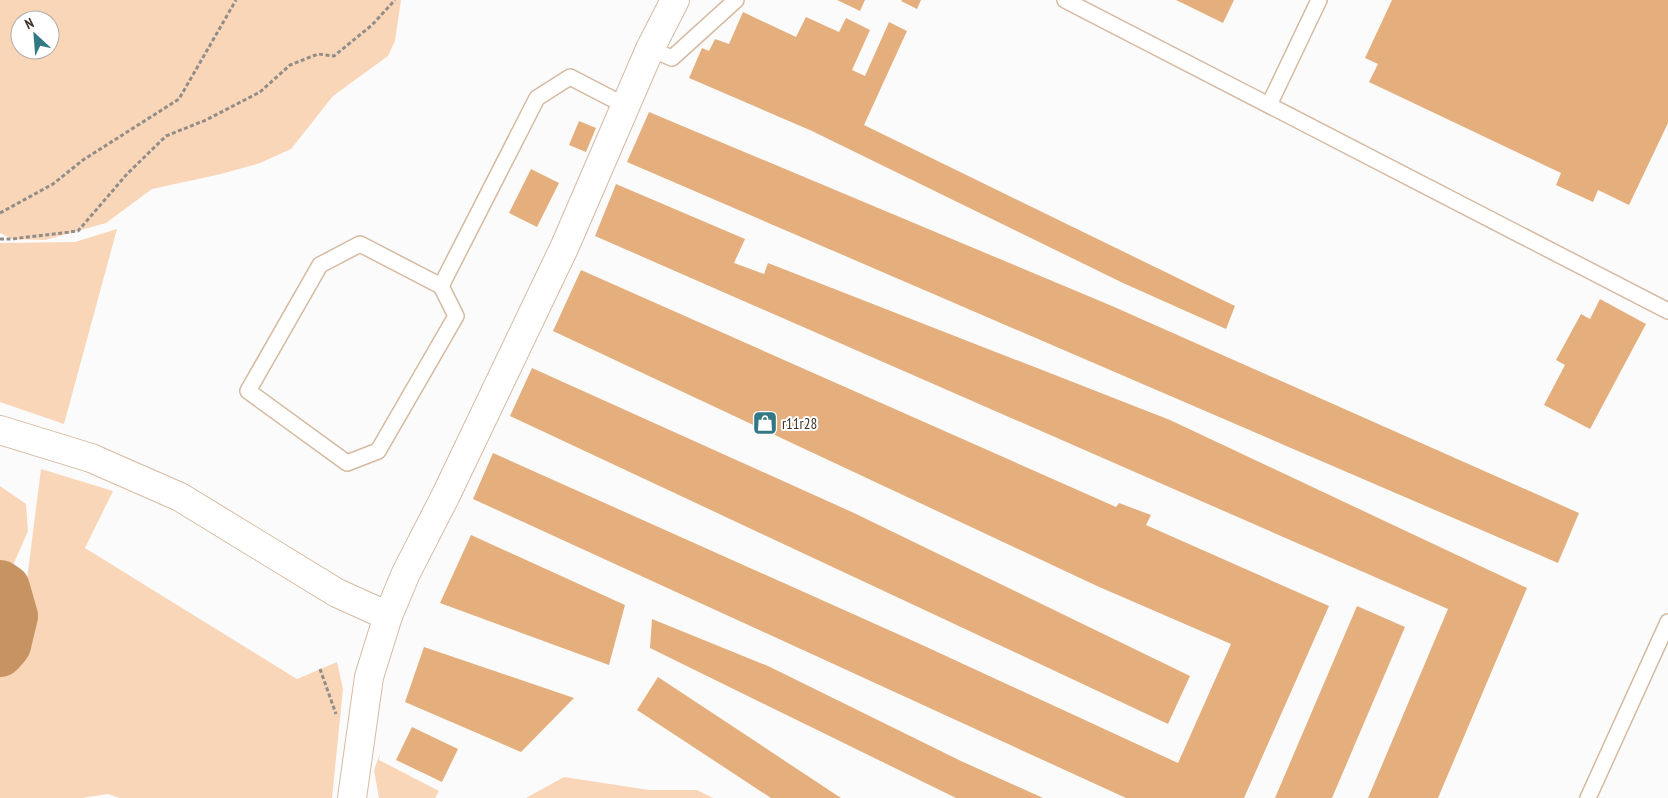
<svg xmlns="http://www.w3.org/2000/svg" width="1668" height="798" font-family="'PT Sans Narrow',sans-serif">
	<rect width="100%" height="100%" fill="#fbfbfb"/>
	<g fill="#f9d6b8" fill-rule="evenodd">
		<path d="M0 0H401L395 41 388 56 333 96 291 149 260 163 221 174 152 189 106 223 45 240 12 239 0 233ZM20 20H50V50H20Z"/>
		<polygon points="117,229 64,424 0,402 0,243 75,242"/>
		<polygon points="41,469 113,491 85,548 297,679 337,662 343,689 332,798 120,798 108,794 82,798 0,798 0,673 10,660 24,603"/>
		<polygon points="0,486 26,504 28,531 13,565 0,561"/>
		<polygon points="0,584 6,588 14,616 7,645 0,653"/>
		<polygon points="380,754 379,760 439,791 435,798 379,798 374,770"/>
		<polygon points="564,777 649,790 697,790 713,798 526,798"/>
	</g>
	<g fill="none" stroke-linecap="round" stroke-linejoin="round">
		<polyline stroke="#c79362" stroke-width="48" points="0,584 6,588 14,616 7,645 0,653"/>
	</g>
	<g fill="#e5af7d">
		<polygon points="837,0 865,0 860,11"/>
		<polygon points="902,0 921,0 917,9 901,1"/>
		<polygon points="1176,0 1234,0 1223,23"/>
		<polygon points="1392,0 1668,0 1668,123 1629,205 1598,190 1593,202 1556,185 1561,173 1369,82 1378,64 1365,58"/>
		<polygon points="743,12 796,37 806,17 839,32 846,18 870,30 852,70 865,76 889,22 907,31 864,125 1235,306 1226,329 1123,283 812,131 689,78 702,48 709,51 715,39 729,44"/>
		<polygon points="649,112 1112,306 1579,513 1558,563 627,162"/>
		<polygon points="579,121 596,128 586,152 569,145"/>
		<polygon points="531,169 559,183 537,227 509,213"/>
		<polygon points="616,184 745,239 734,263 764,274 768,263 1170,420 1527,588 1438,798 1368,798 1448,609 595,236"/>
		<polygon points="581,270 1116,507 1119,503 1151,515 1146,525 1329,606 1244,798 1126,798 473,499 493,453 920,644 1178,763 1231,644 1097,586 553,331"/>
		<polygon points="1600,299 1646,324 1590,429 1544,405 1565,365 1556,360 1581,314 1590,319"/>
		<polygon points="532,368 854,513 1190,676 1168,724 510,416"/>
		<polygon points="471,535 625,605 609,665 440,603"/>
		<polygon points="1357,606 1405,627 1332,798 1275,798"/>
		<polygon points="652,619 768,666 961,761 1043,798 956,798 650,648"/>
		<polygon points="424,647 574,698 521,752 405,702"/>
		<polygon points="658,677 841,798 771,798 637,710"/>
		<polygon points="412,727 458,749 442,782 396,760"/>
	</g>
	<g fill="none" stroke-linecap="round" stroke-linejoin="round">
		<defs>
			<g id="service">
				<polyline points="1065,0 1668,311"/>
				<polyline points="650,49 672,58 736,0"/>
				<polyline points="1269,105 1319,0"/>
				<polygon points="360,244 441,286 456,316 378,451 347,463 248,391 320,265"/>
				<polyline points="441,286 537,98 570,77 626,106"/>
				<polyline points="1588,798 1668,622"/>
			</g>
			<polyline id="minor" points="0,430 91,458 180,497 337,593 388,616"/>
			<polyline id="secondary" points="352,798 369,677 388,616 406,573 446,495 565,246 650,49 675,0"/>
		</defs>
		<use href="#service" stroke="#d5baa1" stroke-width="18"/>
		<use href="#minor" stroke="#d5baa1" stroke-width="30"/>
		<use href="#secondary" stroke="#d5baa1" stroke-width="30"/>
		<g stroke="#938d88" stroke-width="3" stroke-dasharray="4 2.5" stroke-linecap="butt">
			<polyline points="0,213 53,184 83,160 179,99 236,0"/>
			<polyline points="0,239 12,239 78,231 127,174 166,136 206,120 260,92 290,65 318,54 334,56 372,25 395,0"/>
			<polyline points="320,669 336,714"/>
		</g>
		<use href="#service" stroke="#fff" stroke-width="15"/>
		<use href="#minor" stroke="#fff" stroke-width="28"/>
		<use href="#secondary" stroke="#fff" stroke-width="28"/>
	</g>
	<defs>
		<symbol id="shop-square" viewBox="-11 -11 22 22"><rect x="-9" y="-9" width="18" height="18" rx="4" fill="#327985" stroke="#fff"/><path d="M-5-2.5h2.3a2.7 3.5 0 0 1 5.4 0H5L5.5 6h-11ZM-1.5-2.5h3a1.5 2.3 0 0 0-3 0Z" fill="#fff"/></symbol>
	</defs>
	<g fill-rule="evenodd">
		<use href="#shop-square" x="751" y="409" width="28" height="28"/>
	</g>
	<g text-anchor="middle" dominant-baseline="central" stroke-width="4" stroke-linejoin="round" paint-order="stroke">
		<g font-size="15" fill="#3d3228" stroke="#fff" text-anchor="start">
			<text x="782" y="423">r11r28</text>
		</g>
	</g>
	<g transform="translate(35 35) rotate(334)"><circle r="24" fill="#ffffff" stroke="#b1ada9"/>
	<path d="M0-4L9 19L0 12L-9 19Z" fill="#327985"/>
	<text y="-8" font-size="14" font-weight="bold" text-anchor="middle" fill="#3d3228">N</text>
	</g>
</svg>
